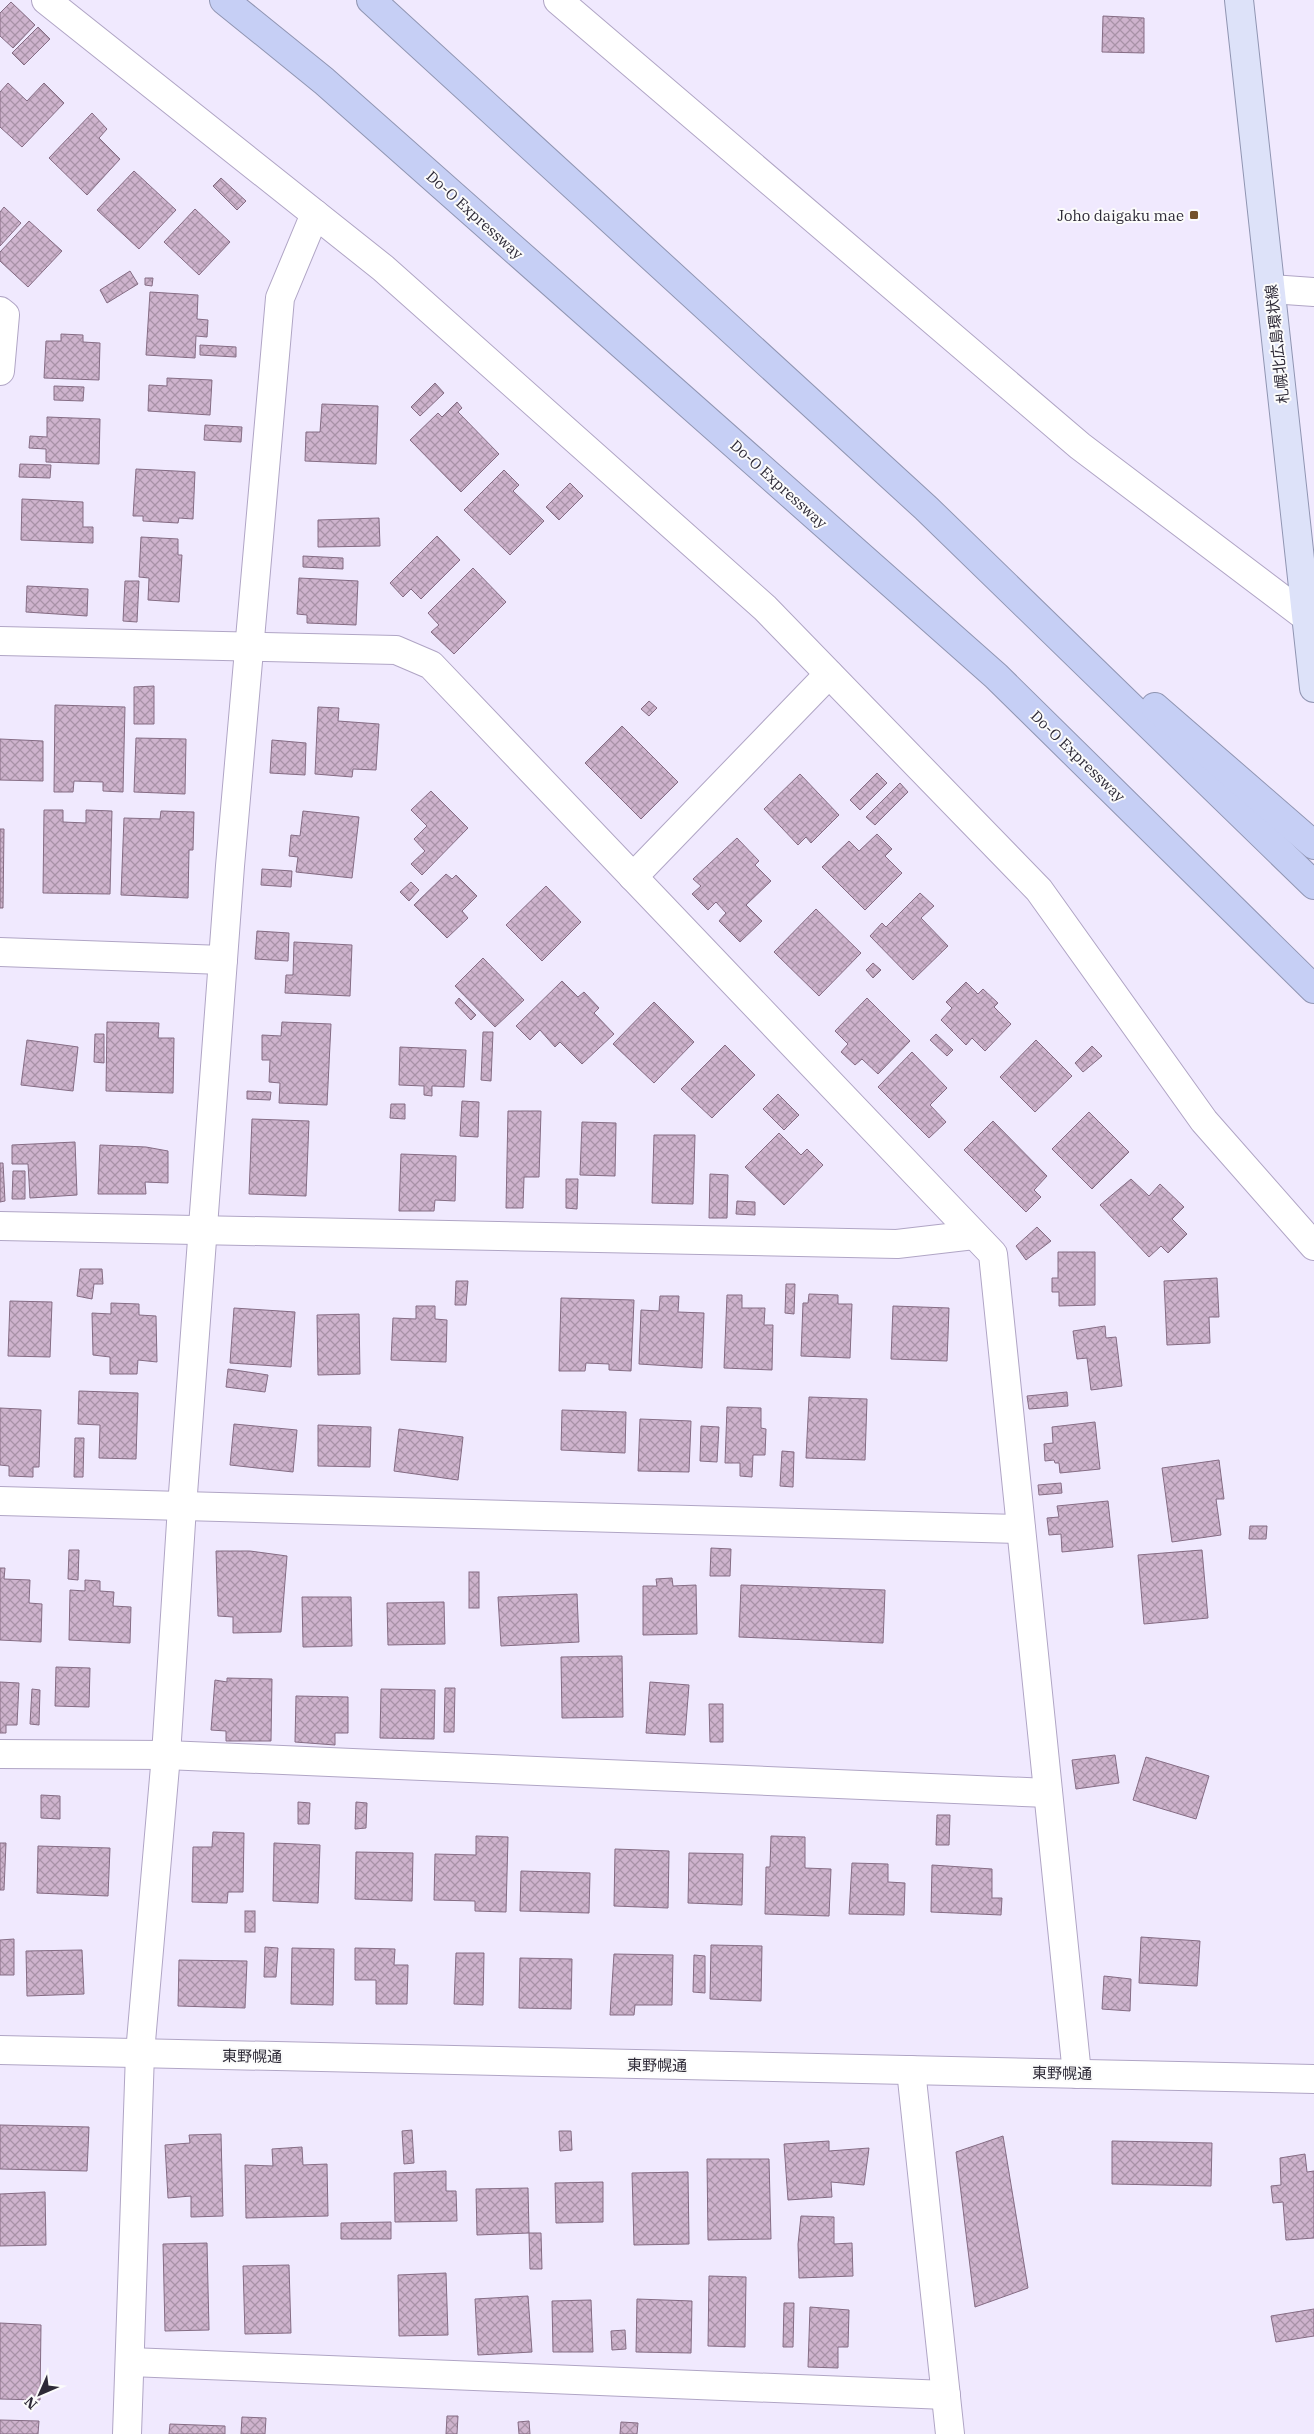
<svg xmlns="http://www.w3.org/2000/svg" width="1314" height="2434" font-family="'IBM Plex Serif','Noto Sans JP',serif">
	<defs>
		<pattern id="building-cross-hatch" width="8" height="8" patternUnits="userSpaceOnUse" patternTransform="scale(1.25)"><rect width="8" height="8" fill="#ceb3cd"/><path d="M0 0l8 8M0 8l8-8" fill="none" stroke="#a892a7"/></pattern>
	</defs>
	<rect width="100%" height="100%" fill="#f0e9fe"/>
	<g fill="url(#building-cross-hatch)" stroke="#856c84">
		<polygon points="11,2 35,25 13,48 0,36 0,13"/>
		<polygon points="1103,16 1144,18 1144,53 1102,52"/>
		<polygon points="38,27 50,39 24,65 12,53"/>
		<polygon points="8,83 27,101 44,83 64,103 22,147 0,127 0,92"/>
		<polygon points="92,113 107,129 99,138 120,159 87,195 49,158"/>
		<polygon points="134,171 176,210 139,249 97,210"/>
		<polygon points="221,178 246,201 237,210 213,186"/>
		<polygon points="4,207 21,223 0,246 0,212"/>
		<polygon points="195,209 230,242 199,275 164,242"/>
		<polygon points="29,221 62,251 28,287 0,261 0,252"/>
		<polygon points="130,271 138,284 107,303 100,290"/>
		<polygon points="145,278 153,278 152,286 145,285"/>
		<polygon points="150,292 198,295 197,319 208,320 207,337 196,336 195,358 146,355"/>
		<polygon points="61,334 83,335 83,342 100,343 99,380 44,378 46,341 61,341"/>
		<polygon points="200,345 236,347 236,357 200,355"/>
		<polygon points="167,378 212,380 210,415 148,411 149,385 167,386"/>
		<polygon points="435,383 444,393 420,416 411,407"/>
		<polygon points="54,386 84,387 83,401 54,400"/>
		<polygon points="457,402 462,408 458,412 499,454 461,492 410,440 438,413 442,417"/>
		<polygon points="322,404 378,406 376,464 305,461 306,432 320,432"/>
		<polygon points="47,417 100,419 99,464 46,462 46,449 29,448 30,436 47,437"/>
		<polygon points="205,425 242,427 241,442 204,440"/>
		<polygon points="20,464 51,465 50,478 19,477"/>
		<polygon points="136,469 195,472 193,519 179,518 178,523 143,521 143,516 133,516"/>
		<polygon points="504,470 519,485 513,491 544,521 510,555 464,510"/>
		<polygon points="570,483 583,496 559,520 546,507"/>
		<polygon points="22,499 83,502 83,527 93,527 93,543 21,540"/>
		<polygon points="379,518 380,546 318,547 318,520"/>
		<polygon points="437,536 460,560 421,599 411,589 403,597 390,583"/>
		<polygon points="141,537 178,539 178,555 182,555 179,602 148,600 149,578 139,577"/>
		<polygon points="303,556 343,558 343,569 303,567"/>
		<polygon points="473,568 506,602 454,654 431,632 439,625 428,613"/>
		<polygon points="299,578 358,581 356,625 307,623 307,615 297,614"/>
		<polygon points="125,581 139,581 137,622 123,621"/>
		<polygon points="27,586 88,589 87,616 26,612"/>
		<polygon points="154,686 154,724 134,724 134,687"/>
		<polygon points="649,701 657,708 649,716 641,709"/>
		<polygon points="55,705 125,707 123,792 103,791 103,782 74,781 73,792 54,792"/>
		<polygon points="318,707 339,708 338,721 379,724 376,770 353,769 352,777 315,774"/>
		<polygon points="622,726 678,782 641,819 585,763"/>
		<polygon points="136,738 186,739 185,794 134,792"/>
		<polygon points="0,739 43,741 43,781 0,780"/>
		<polygon points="272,740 306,743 305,775 270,773"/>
		<polygon points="877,773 887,783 860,810 850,800"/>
		<polygon points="800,774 839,815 811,843 806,837 798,845 764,809"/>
		<polygon points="900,783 908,792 875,825 866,817"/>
		<polygon points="431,791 468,828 422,875 411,864 425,851 414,839 427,826 411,810"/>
		<polygon points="44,810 63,810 63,822 86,823 86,810 112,811 110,894 43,893"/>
		<polygon points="161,811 194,812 193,850 189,850 188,898 121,895 124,818 160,819"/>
		<polygon points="303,811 359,817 352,878 296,872 298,857 289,856 291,835 300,836"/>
		<polygon points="0,829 4,829 3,908 0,908"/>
		<polygon points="877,834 892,849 885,856 902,873 865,910 822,867 849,841 859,851"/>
		<polygon points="737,838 759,861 755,865 771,881 746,905 762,921 740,942 719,921 726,913 716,902 708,910 692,894 701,886 693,879"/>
		<polygon points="262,869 292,871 291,887 261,885"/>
		<polygon points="446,874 452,879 456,875 477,896 462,911 468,918 447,938 414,905"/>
		<polygon points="411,882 419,890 409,901 400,892"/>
		<polygon points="546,886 581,922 542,961 506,925"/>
		<polygon points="920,893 934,906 921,918 948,946 913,980 870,936 882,923 886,927"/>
		<polygon points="816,909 861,953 819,996 774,952"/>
		<polygon points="257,931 289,933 288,961 255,959"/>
		<polygon points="294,942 352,945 350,996 285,993 286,975 293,975"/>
		<polygon points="483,958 524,1000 495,1027 455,986"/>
		<polygon points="873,963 881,970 873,978 866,970"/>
		<polygon points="562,981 578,997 584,992 599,1008 594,1013 614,1034 582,1064 560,1042 555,1047 540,1030 530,1040 516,1026"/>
		<polygon points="966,982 978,994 983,989 998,1003 994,1007 1011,1024 985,1051 972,1038 966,1045 941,1020 952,1008 946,1002"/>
		<polygon points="459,998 476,1015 471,1020 455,1003"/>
		<polygon points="867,998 910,1041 878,1074 862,1059 855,1065 841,1052 848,1044 835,1031"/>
		<polygon points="654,1002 694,1042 654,1083 613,1044"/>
		<polygon points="107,1022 159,1023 158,1038 174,1038 173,1093 106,1091"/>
		<polygon points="282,1022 331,1024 327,1105 279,1103 280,1083 269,1082 270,1060 262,1060 262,1035 281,1036"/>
		<polygon points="483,1032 493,1032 491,1081 481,1080"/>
		<polygon points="95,1034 104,1034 104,1063 94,1062"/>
		<polygon points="936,1034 953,1050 947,1056 930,1040"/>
		<polygon points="27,1040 78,1047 73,1091 21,1085"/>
		<polygon points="1036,1040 1072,1076 1035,1112 1000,1077"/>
		<polygon points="725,1045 755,1075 712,1118 681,1089"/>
		<polygon points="1092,1046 1102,1056 1083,1072 1075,1063"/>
		<polygon points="400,1047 466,1050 464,1087 432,1086 432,1096 424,1095 424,1086 399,1085"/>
		<polygon points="912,1052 947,1088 930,1105 946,1122 929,1138 878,1087"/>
		<polygon points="247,1091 271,1092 270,1100 247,1099"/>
		<polygon points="778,1094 799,1115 784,1130 763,1109"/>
		<polygon points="462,1101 479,1102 478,1137 460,1136"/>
		<polygon points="391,1104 405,1104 405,1119 390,1118"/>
		<polygon points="508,1111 541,1111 539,1177 524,1177 523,1208 506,1208"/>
		<polygon points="1089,1112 1129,1152 1092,1189 1052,1149"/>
		<polygon points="252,1119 309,1121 306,1196 249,1194"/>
		<polygon points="993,1121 1047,1176 1034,1190 1041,1197 1026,1212 964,1150"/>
		<polygon points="582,1122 616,1123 615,1176 580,1175"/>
		<polygon points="779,1133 801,1155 807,1149 823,1165 784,1205 745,1167"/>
		<polygon points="654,1135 695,1135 693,1204 652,1203"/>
		<polygon points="75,1142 77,1195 30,1198 28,1164 12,1164 12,1145"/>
		<polygon points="100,1145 146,1147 168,1151 168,1183 145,1182 146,1194 98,1194"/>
		<polygon points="401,1154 456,1156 455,1201 435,1200 434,1211 399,1211"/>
		<polygon points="0,1163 3,1163 5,1201 0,1202"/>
		<polygon points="13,1171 25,1171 25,1199 12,1199"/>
		<polygon points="710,1174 728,1175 727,1218 709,1218"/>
		<polygon points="566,1179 578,1179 577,1209 566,1208"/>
		<polygon points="1131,1179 1149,1196 1160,1184 1184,1207 1172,1219 1187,1234 1168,1253 1161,1246 1149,1257 1100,1205"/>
		<polygon points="737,1201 755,1202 755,1215 736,1214"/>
		<polygon points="1037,1227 1051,1241 1026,1260 1016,1246"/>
		<polygon points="1058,1252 1095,1252 1095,1305 1059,1306 1059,1292 1052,1292 1052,1278 1058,1278"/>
		<polygon points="80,1269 102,1269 103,1284 94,1284 92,1299 77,1296"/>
		<polygon points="1217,1278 1219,1317 1209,1317 1210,1343 1167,1345 1164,1281"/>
		<polygon points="456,1281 468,1281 466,1305 455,1305"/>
		<polygon points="786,1284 795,1284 794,1314 785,1313"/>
		<polygon points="809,1294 838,1295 838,1304 852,1304 850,1358 801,1356 803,1303 808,1303"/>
		<polygon points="727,1295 742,1295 742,1308 765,1308 764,1325 773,1325 772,1370 724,1368"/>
		<polygon points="660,1296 679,1296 678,1312 704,1313 702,1368 639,1364 641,1310 659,1311"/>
		<polygon points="561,1298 634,1300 631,1371 609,1370 609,1364 586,1363 585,1371 559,1371"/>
		<polygon points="10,1301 52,1302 50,1357 8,1356"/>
		<polygon points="111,1303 139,1304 139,1315 156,1316 157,1362 138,1360 137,1374 110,1374 110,1357 93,1355 92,1313 111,1314"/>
		<polygon points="416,1306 435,1306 435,1319 447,1320 446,1362 391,1360 393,1318 416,1319"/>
		<polygon points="893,1306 949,1308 947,1361 891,1359"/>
		<polygon points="234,1308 295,1312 291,1367 230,1363"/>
		<polygon points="359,1314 360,1374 318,1375 317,1315"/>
		<polygon points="1105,1326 1106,1338 1116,1337 1122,1386 1091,1390 1087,1358 1077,1359 1073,1331"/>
		<polygon points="228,1369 268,1375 265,1392 226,1387"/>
		<polygon points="79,1391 138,1393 136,1459 99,1458 100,1425 78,1424"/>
		<polygon points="1067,1392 1068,1406 1029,1409 1027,1396"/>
		<polygon points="809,1397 867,1399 865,1460 806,1458"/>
		<polygon points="727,1407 761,1408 761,1428 766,1429 765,1455 753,1455 752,1477 740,1476 740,1463 725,1463"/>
		<polygon points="0,1408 41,1410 39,1467 33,1467 33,1477 9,1476 9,1466 0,1465"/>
		<polygon points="562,1410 626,1412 625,1453 561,1450"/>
		<polygon points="640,1419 691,1421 689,1472 638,1471"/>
		<polygon points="1095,1422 1100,1469 1060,1473 1059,1463 1055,1463 1054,1460 1045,1461 1044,1444 1053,1443 1052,1427"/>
		<polygon points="234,1424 297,1430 293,1472 230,1465"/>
		<polygon points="318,1425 371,1427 370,1467 318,1466"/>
		<polygon points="701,1426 719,1427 717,1462 700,1461"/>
		<polygon points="399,1429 463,1437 458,1480 394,1471"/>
		<polygon points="75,1438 84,1438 83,1477 74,1477"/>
		<polygon points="782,1451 794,1452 793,1487 780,1486"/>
		<polygon points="1219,1460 1224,1499 1216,1499 1221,1535 1172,1542 1162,1468"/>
		<polygon points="1061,1483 1062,1493 1039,1495 1038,1485"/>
		<polygon points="1108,1501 1113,1547 1062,1552 1061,1534 1049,1535 1047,1518 1059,1517 1057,1506"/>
		<polygon points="1250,1526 1267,1526 1266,1539 1249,1539"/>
		<polygon points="711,1548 731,1549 730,1576 710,1576"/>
		<polygon points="69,1550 79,1550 78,1580 68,1579"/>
		<polygon points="1202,1550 1208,1618 1144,1624 1138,1555"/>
		<polygon points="216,1551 250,1551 287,1556 281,1632 233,1633 233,1617 218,1616"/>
		<polygon points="0,1568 5,1568 4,1579 30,1580 29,1603 42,1604 41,1642 0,1640"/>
		<rect x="469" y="1572" width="10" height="36"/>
		<polygon points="672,1578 673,1586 696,1585 697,1634 643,1635 643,1586 657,1586 656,1579"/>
		<polygon points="85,1580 100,1581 100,1591 114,1592 113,1606 131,1607 130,1643 69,1640 70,1590 85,1591"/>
		<polygon points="741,1585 885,1590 883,1643 739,1637"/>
		<polygon points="577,1594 579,1642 501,1646 498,1597"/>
		<polygon points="302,1597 351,1597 352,1646 303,1647"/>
		<polygon points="444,1602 445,1644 388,1645 387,1603"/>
		<polygon points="622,1656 623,1717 562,1718 561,1657"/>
		<polygon points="56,1667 90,1668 89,1707 55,1706"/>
		<polygon points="227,1678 272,1679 271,1741 226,1741 226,1731 211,1730 215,1680 227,1682"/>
		<polygon points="0,1682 19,1683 17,1725 6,1725 6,1733 0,1733"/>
		<polygon points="650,1682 689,1685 685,1735 646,1733"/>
		<polygon points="445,1688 455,1688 454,1732 444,1732"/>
		<polygon points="32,1689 40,1690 39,1725 30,1724"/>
		<polygon points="381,1689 435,1690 434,1739 380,1738"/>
		<polygon points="296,1696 348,1697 348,1733 335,1733 335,1745 295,1742"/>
		<polygon points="709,1704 723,1704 723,1742 710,1742"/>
		<polygon points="1115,1755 1119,1783 1076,1789 1072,1760"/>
		<polygon points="1146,1757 1209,1776 1196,1819 1133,1800"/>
		<polygon points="41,1795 60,1796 60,1819 41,1818"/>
		<polygon points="298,1802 310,1803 309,1824 298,1824"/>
		<polygon points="356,1802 367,1803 366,1828 355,1829"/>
		<polygon points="937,1815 950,1815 949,1845 936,1845"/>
		<polygon points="213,1832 244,1833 243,1892 228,1892 227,1903 192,1902 193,1847 212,1847"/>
		<polygon points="476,1836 508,1837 506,1912 475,1911 475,1901 434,1900 435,1854 476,1855"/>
		<polygon points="771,1836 805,1837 805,1868 831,1869 829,1916 765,1914 766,1867 770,1867"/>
		<polygon points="0,1843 6,1843 4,1890 0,1890"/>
		<polygon points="274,1843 320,1845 318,1903 273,1901"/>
		<polygon points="38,1846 110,1848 108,1896 37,1893"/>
		<polygon points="615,1849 669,1851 668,1908 614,1906"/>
		<polygon points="356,1852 413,1853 412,1901 355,1899"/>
		<polygon points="689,1853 743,1854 742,1905 688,1903"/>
		<polygon points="852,1863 888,1864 888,1882 905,1883 904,1915 849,1914"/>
		<polygon points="932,1865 992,1869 992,1898 1002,1898 1001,1915 931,1912"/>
		<polygon points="521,1871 590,1873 589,1913 520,1911"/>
		<rect x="245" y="1911" width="10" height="21"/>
		<polygon points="1141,1937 1200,1941 1197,1986 1139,1983"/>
		<polygon points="14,1939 14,1975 0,1975 0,1940"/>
		<polygon points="711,1945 762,1946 761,2001 710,1999"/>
		<polygon points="265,1947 278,1948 276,1977 264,1977"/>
		<polygon points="292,1948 334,1949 333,2005 291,2004"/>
		<polygon points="355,1948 395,1949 394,1965 408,1965 407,2004 376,2004 376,1980 355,1980"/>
		<polygon points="82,1950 84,1994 27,1996 26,1951"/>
		<polygon points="456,1953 484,1953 483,2005 454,2004"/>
		<polygon points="614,1954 673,1955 672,2005 635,2005 634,2015 610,2015"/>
		<polygon points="694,1955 705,1956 705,1993 693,1992"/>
		<polygon points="520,1958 572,1959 571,2009 519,2008"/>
		<polygon points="179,1960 247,1961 245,2008 178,2006"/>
		<polygon points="1104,1976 1131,1979 1130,2011 1102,2009"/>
		<polygon points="0,2125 89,2127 87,2171 0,2169"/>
		<polygon points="412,2130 414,2163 404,2164 402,2131"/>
		<polygon points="559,2131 571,2131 572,2150 560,2151"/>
		<polygon points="221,2134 223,2216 191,2217 191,2196 168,2198 165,2145 190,2143 189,2135"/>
		<polygon points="1003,2136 1028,2288 975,2307 956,2152"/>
		<polygon points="829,2141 829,2151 869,2148 864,2185 831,2182 832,2197 788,2200 784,2144"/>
		<polygon points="1112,2141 1212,2143 1211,2186 1112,2184"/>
		<polygon points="302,2147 303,2165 327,2164 328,2216 246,2218 245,2165 273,2166 272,2149"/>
		<polygon points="1305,2154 1307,2172 1314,2171 1314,2238 1286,2240 1283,2202 1273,2203 1271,2186 1281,2185 1280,2158"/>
		<polygon points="707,2159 769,2159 771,2239 708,2240"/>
		<polygon points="446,2171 446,2191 456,2191 457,2221 395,2222 394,2173"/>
		<polygon points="688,2172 689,2244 634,2245 632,2173"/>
		<polygon points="603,2182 603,2222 556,2223 555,2183"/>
		<polygon points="528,2188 529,2233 477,2235 476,2189"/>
		<polygon points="45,2192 46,2245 0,2246 0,2194"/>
		<polygon points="801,2216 834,2217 834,2244 852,2243 853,2276 799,2278 798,2244"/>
		<polygon points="391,2222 391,2239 341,2239 341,2223"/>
		<polygon points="529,2233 541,2233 542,2269 530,2269"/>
		<polygon points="207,2243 209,2330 165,2331 163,2244"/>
		<polygon points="289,2265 291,2333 245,2334 243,2266"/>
		<polygon points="446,2273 448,2335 399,2336 398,2275"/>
		<polygon points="709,2276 746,2277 745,2347 708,2346"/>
		<polygon points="528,2296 532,2352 478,2355 475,2299"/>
		<polygon points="637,2299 692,2301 691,2353 636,2352"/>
		<polygon points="591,2300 593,2352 553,2352 552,2301"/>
		<polygon points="784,2303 794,2303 793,2347 783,2347"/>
		<polygon points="810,2307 849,2310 848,2347 838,2347 838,2368 808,2367"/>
		<polygon points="1314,2309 1314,2336 1276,2342 1271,2316"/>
		<polygon points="0,2323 41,2325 40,2400 0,2399"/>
		<polygon points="625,2330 626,2349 612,2350 611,2331"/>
		<polygon points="447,2416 458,2416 457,2434 446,2434"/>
		<polygon points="242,2417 266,2418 265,2434 241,2434"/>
		<polygon points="0,2420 39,2421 38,2434 0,2434"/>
		<polygon points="529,2421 530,2434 519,2434 518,2422"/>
		<polygon points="621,2422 638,2423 637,2434 620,2434"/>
		<polygon points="170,2424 225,2426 225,2434 169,2434"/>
	</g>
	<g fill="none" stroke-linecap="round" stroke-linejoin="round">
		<defs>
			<g id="minor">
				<polyline points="46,0 383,268 765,608 1039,890 1204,1121 1314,1246"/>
				<polyline points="558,0 1080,446 1314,623"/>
				<polyline points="1271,289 1314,292"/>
				<polyline points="0,311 5,315 0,371"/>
				<polyline points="0,641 396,650 431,665 993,1254 1077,2074"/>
				<polyline points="633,877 829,674"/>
				<polyline points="0,952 223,960"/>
				<polyline points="0,1226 897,1244 974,1235"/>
				<polyline points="0,1501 1021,1529"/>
				<polyline points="0,1754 166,1755 1048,1793"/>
				<polyline points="0,2050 1314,2079"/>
				<polyline points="911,2070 950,2434"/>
				<polyline points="130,2362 946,2395"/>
				<polyline points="127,2434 140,2053 166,1755 182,1507 230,866 280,298 315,214"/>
			</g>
			<polyline id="major" points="1239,0 1314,688"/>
			<g id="highway">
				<polyline points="224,0 324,81 996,676 1314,989"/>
				<polyline points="371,0 926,508 1314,885"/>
				<polyline points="1155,707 1314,845"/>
			</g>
		</defs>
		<use href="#minor" stroke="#b0a5c5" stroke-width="30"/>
		<use href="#major" stroke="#9095b2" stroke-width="30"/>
		<use href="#highway" stroke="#9095b2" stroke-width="30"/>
		<use href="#minor" stroke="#fff" stroke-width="28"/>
		<use href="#major" stroke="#dde2f9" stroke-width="28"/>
		<use href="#highway" stroke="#c6cff5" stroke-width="28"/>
	</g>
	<rect fill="#735229" stroke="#fbfbfb" stroke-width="2" x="1189" y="210" width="10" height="10" rx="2.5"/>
	<g text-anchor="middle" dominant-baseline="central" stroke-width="4" stroke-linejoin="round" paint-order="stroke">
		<g font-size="15" fill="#2d2936" stroke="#fbfbfb">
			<text transform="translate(475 215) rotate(42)">Do-O Expressway</text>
			<text transform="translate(1277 344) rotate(-96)">札幌北広島環状線</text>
			<text transform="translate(779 484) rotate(42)">Do-O Expressway</text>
			<text transform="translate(1078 756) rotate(44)">Do-O Expressway</text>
			<text transform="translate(252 2056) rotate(1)">東野幌通</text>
			<text transform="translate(657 2065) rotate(1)">東野幌通</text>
			<text transform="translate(1062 2073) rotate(1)">東野幌通</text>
		</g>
		<g font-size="15" fill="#2d2936" stroke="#fbfbfb" text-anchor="end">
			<text x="1184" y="215">Joho daigaku mae</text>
		</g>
	</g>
	<g transform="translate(40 2394) rotate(225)" stroke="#fbfbfb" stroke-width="4" paint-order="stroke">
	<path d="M0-4L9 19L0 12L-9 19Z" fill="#2d2936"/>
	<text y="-8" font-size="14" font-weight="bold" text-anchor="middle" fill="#2d2936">N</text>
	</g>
</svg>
